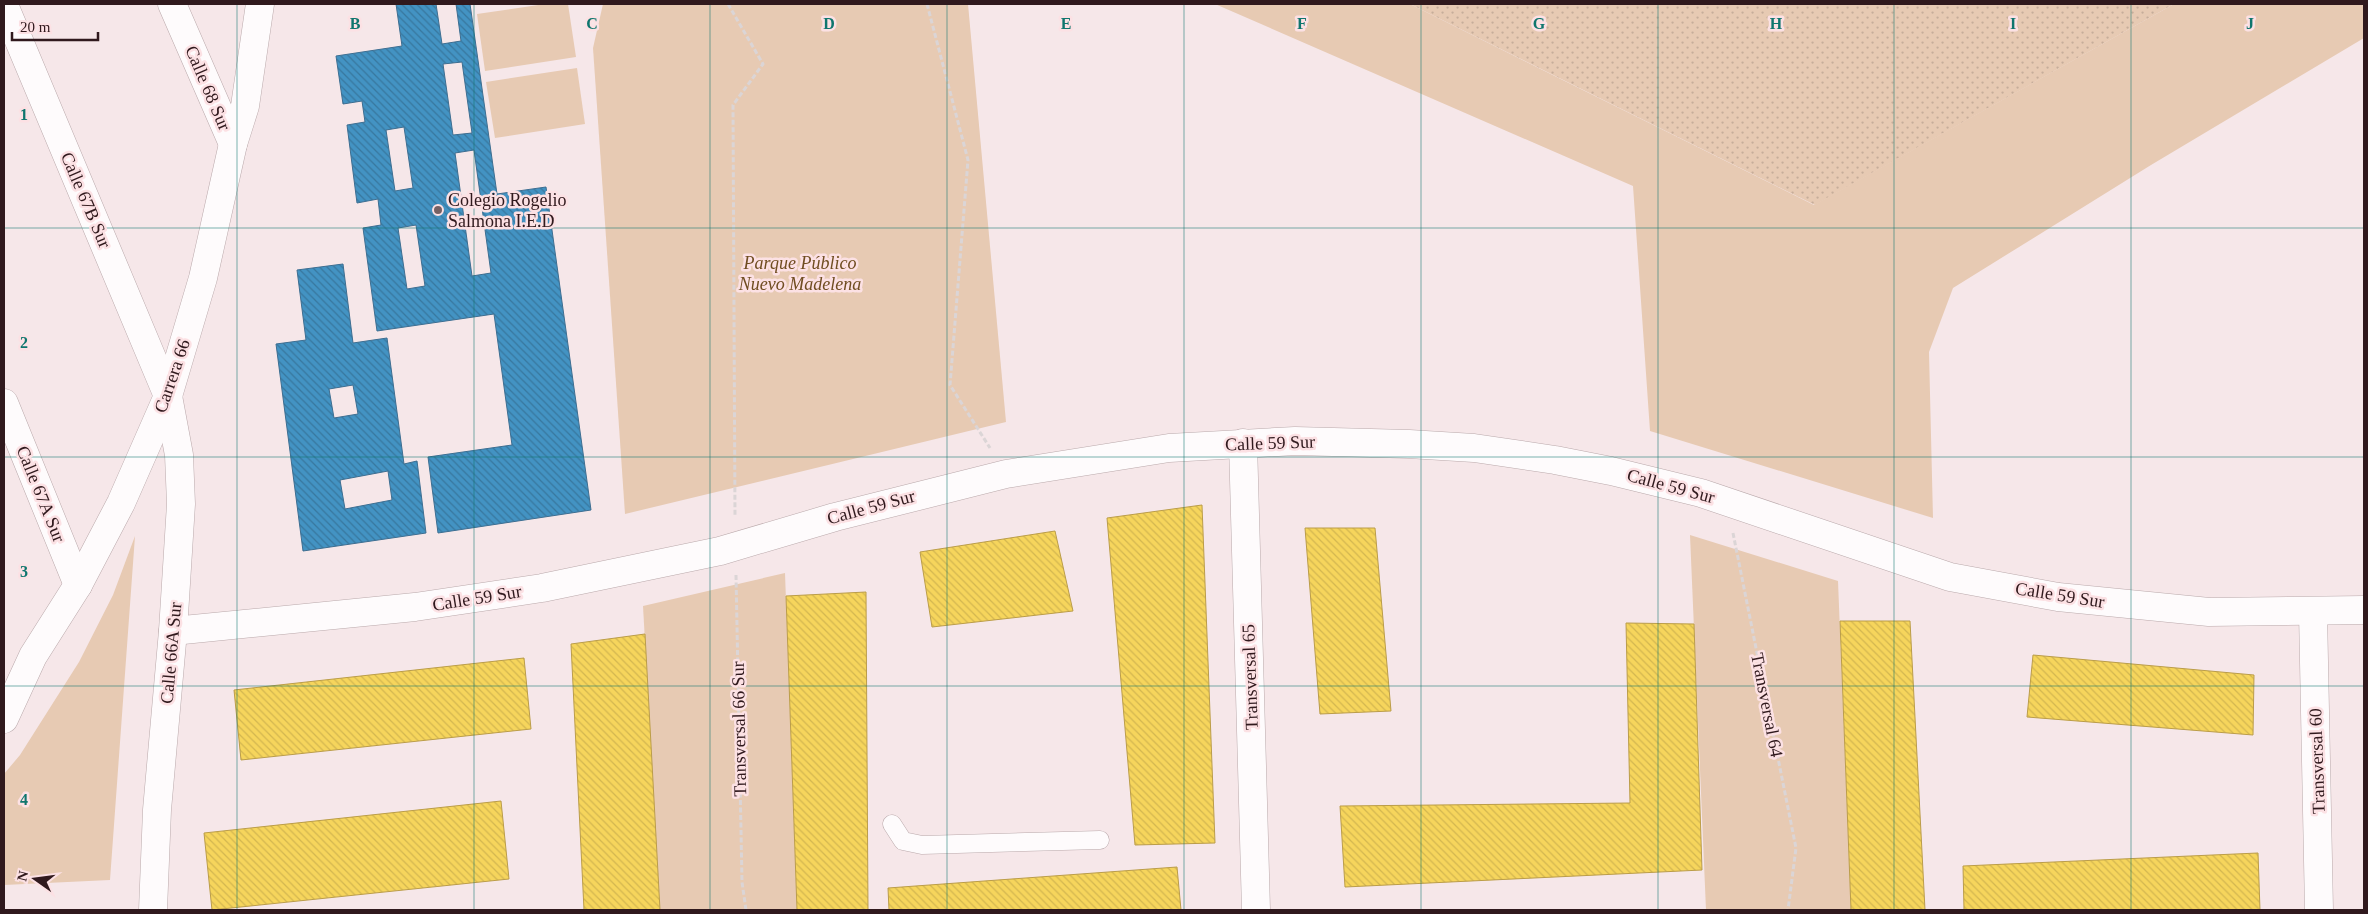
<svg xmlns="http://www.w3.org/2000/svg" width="2368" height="914" font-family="'Times New Roman',serif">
	<defs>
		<pattern id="grass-dots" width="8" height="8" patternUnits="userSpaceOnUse" patternTransform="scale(1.25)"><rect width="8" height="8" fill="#e7cab3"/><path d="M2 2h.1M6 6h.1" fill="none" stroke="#c6ad9a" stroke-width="1.8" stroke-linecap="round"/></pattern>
		<pattern id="homes-back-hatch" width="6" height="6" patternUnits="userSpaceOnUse" patternTransform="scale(1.25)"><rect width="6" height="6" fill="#f6d55c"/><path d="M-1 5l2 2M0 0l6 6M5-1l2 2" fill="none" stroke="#d3b650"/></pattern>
		<pattern id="schools-back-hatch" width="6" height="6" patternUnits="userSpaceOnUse" patternTransform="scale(1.25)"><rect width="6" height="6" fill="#4393c3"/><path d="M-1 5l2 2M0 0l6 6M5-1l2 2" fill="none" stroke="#38779e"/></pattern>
	</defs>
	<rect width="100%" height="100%" fill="#f6e7e9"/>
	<polygon fill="url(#grass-dots)" points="1410,4 2174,4 1815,205"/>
	<g fill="#e7cab3">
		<polygon points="545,4 568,4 576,57 485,71 477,14"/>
		<polygon points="603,4 968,4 1006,422 625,514 593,48"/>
		<polygon points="1215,4 1410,4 1814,205 2174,4 2364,4 2364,38 2151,165 1953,288 1929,352 1933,518 1650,431 1633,186"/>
		<polygon points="577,68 585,124 495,138 486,82"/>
		<polygon points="1690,535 1838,581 1851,910 1706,910"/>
		<polygon points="135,536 110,880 4,885 4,774 20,755 79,662 113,595"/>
		<polygon points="785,573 797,910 660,910 643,606"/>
	</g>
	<g fill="url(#homes-back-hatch)" stroke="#bb9d49">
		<polygon points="1202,505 1215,843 1135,845 1107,518"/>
		<polygon points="1305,528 1375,528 1391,711 1320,714"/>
		<polygon points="1055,531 1073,611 932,627 920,552"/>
		<polygon points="866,592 868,910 797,910 786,596"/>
		<polygon points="1840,621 1910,621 1925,910 1851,910"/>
		<polygon points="1626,623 1694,624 1702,870 1345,887 1340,806 1630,803"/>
		<polygon points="645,634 660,910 584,910 571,644"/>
		<polygon points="2033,655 2254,675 2253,735 2027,717"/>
		<polygon points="524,658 531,729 241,760 234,690"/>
		<polygon points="501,801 509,879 212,910 204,833"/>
		<polygon points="2258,853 2260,910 1964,910 1963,866"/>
		<polygon points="1177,867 1181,910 889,910 888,888"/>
	</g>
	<g fill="url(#schools-back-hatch)" stroke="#3d6e91" fill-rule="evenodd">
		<path d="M396 4H436L442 44 461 41 456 4H470L497 194 546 187 591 510 438 533 428 457 512 445 494 314 377 331 363 228 381 225 378 199 357 203 347 125 365 122 362 101 343 104 336 56 402 46ZM462 62 472 133 453 135 443 64ZM404 127 413 188 395 191 386 130ZM474 150 491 273 472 276 455 153ZM416 225 425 286 407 289 398 228Z"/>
		<path d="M343 264 353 343 387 338 404 464 417 461 426 533 303 551 276 344 306 340 297 270ZM353 385 358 414 334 418 329 389ZM388 471 392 500 345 509 340 480Z"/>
	</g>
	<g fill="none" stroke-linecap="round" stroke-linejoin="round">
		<defs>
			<polyline id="lane" points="892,824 903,841 922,845 1100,840"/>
			<g id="street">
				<polyline points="172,4 233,144"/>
				<polyline points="4,403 78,585"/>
				<polyline points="1243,443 1256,910"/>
				<polyline points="2313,612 2319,910"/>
				<polyline points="173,631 415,607 542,588 720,551 835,517 1006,474 1169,448 1295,441 1409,444 1474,448 1555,460 1611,471 1701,493 1950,577 2058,597 2209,612 2364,610"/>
				<polyline points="4,719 33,656 78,585 121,503 168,396 203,278 233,144 245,106 260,4"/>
			</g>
			<polyline id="secondary" points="4,5 168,396 179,455 181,504 173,631 157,810 153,910"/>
		</defs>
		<use href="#lane" stroke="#baa9ab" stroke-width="19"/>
		<use href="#street" stroke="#baa9ab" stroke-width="29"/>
		<use href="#secondary" stroke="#baa9ab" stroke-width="29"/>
		<g stroke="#dbd5d6" stroke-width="3" stroke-dasharray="5 2.5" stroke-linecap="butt">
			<polyline points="728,4 763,64 733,105 735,517"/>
			<polyline points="927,4 968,160 950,385 990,448"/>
			<polyline points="1733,533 1796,848 1788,910"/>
			<polyline points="736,575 742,882 746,910"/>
		</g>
		<use href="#lane" stroke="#fefbfc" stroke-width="18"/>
		<use href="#street" stroke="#fefbfc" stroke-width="28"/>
		<use href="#secondary" stroke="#fefbfc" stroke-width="28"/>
	</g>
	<path fill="none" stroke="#0f766e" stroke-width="1" stroke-opacity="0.55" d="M237 4V910M474 4V910M710 4V910M947 4V910M1184 4V910M1421 4V910M1658 4V910M1894 4V910M2131 4V910M4 228H2364M4 457H2364M4 686H2364"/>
	<circle fill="#756164" stroke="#fce1e4" stroke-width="2" cx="438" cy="210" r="5"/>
	<g text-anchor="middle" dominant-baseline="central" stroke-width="5" stroke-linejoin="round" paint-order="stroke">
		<g font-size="18" fill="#30191d" stroke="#fce1e4">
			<text transform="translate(208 88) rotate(67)">Calle 68 Sur</text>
			<text transform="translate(86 200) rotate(67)">Calle 67B Sur</text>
			<text transform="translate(172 376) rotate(-71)">Carrera 66</text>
			<text transform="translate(1270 443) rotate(-2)">Calle 59 Sur</text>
			<text transform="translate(1671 486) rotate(15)">Calle 59 Sur</text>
			<text transform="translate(41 494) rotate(68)">Calle 67A Sur</text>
			<text transform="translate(871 507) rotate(-15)">Calle 59 Sur</text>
			<text transform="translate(2060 595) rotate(9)">Calle 59 Sur</text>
			<text transform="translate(477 598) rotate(-9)">Calle 59 Sur</text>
			<text transform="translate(171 653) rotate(-85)">Calle 66A Sur</text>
			<text transform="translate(1250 677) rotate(-92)">Transversal 65</text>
			<text transform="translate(1767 705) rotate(79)">Transversal 64</text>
			<text transform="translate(739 729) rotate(-91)">Transversal 66 Sur</text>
			<text transform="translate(2317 761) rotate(-92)">Transversal 60</text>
		</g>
		<g font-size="18" fill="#30191d" stroke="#fce1e4" text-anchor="start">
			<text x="448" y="200">Colegio Rogelio<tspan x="448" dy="21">Salmona I.E.D</tspan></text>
		</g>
		<g font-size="18" font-style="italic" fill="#704d21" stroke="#fce1e4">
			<text x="800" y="263">Parque Público<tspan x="800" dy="21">Nuevo Madelena</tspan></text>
		</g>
	</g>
	<g font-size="16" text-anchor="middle" font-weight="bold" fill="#0f766e" stroke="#fce1e4" stroke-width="5" stroke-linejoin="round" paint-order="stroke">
		<text x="355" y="29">B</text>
		<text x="592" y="29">C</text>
		<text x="829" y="29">D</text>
		<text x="1066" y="29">E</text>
		<text x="1302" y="29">F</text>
		<text x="1539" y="29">G</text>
		<text x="1776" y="29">H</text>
		<text x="2013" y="29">I</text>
		<text x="2250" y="29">J</text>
		<text x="24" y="120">1</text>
		<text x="24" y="348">2</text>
		<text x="24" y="577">3</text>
		<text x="24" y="805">4</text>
	</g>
	<rect width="2368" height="914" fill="none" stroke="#30191d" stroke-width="10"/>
	<g transform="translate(35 879) rotate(284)" stroke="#fce1e4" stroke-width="4" paint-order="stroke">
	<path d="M0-4L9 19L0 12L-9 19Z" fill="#30191d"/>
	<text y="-8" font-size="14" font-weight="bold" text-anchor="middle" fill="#30191d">N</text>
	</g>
	<path d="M12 32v8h86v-8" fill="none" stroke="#30191d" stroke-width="2.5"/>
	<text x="20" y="32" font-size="15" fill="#30191d" stroke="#fce1e4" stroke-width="4" paint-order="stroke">20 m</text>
</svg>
